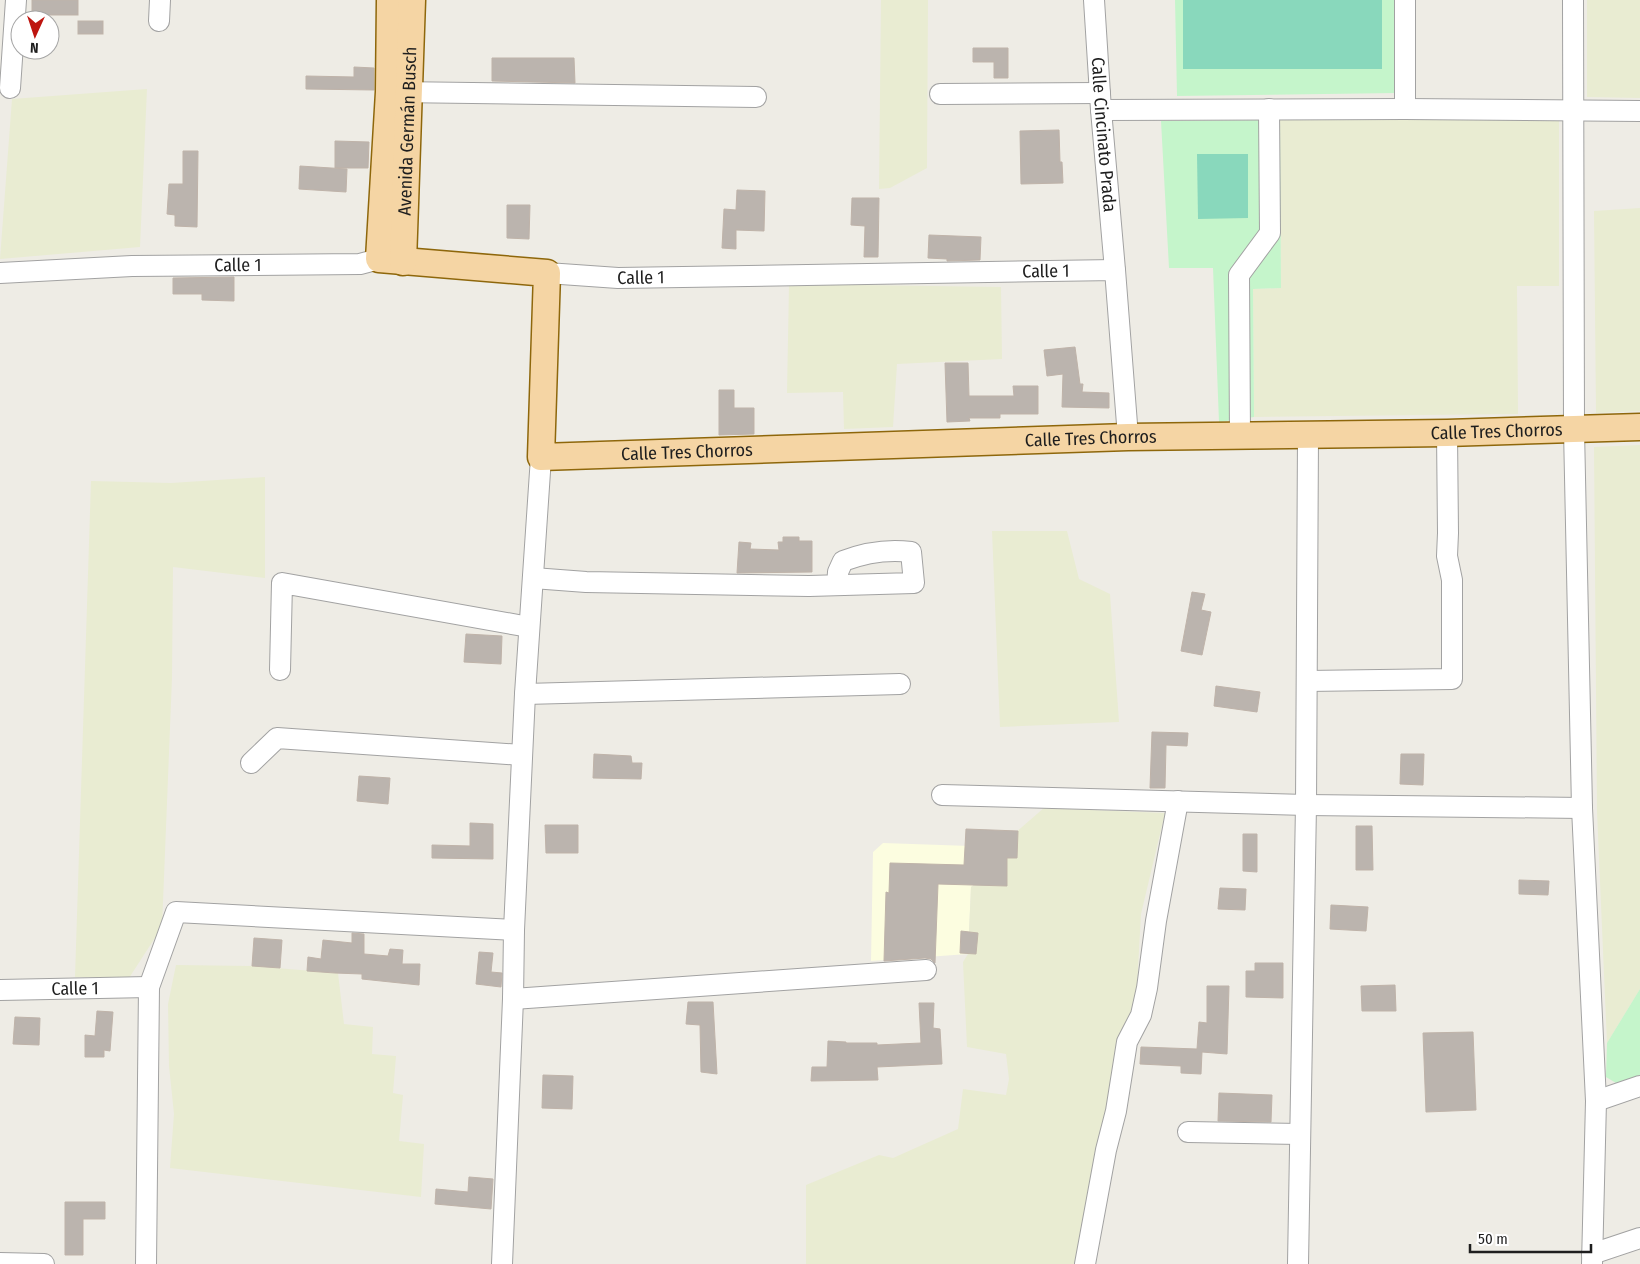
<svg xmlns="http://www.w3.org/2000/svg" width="1640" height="1264" font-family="'Fira Sans Condensed',sans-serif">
	<rect width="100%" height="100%" fill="#eeece5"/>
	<polygon fill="#fcfde0" points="883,843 999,847 993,871 971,887 968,954 871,961 873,852"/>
	<g fill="#e9ecd2">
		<polygon points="881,0 928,0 927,168 890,188 879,189"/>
		<polygon points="1587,0 1640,0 1640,98 1587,97"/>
		<polygon points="147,89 140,247 0,259 12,99"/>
		<polygon points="1280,120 1559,120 1559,286 1517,286 1518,414 1254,417 1253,289 1281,288"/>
		<polygon points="1640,208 1640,411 1596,413 1594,211"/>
		<polygon points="789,284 1001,287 1002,359 897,364 893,427 844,429 843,392 787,393"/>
		<polygon points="1640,445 1640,989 1607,1043 1597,812 1594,447"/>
		<polygon points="265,477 265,578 173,567 172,678 162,927 129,978 75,977 91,481 171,483"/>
		<polygon points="992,531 1067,531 1079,579 1110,594 1119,722 1000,727"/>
		<polygon points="1045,807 1066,809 1165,813 1141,914 1136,1006 1111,1101 1100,1129 1081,1243 1076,1264 806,1264 806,1185 879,1155 893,1158 958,1129 963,1089 1006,1095 1009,1079 1006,1054 967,1047 963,962 968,954 971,887 993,871 999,847"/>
		<polygon points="176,965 252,966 338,973 344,1024 373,1027 372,1054 396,1056 393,1093 403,1095 399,1141 424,1144 421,1197 170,1168 174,1114 169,1066 168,1004"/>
	</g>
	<g fill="#c5f5cb">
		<polygon points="1175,0 1396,0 1397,93 1177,96"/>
		<polygon points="1280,120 1281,288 1253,289 1254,417 1219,422 1213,268 1169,268 1161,121"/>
		<polygon points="1640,989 1640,1075 1616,1083 1606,1077 1607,1043"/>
	</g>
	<g fill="#89d8bc">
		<rect x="1183" y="0" width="199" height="69"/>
		<polygon points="1197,154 1248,154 1248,218 1198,219"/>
	</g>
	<g fill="#bbb4ae" stroke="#bfb3a9">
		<rect x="32" y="0" width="46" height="15"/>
		<rect x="78" y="21" width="25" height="13"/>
		<polygon points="973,48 1008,48 1008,78 994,78 994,62 973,62"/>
		<polygon points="492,58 574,58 575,83 492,81"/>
		<polygon points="354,67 374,68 374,90 306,89 306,76 354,77"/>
		<polygon points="1059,130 1060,162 1062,162 1063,183 1021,184 1020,131"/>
		<polygon points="335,141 369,142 368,168 335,168"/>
		<polygon points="183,151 198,151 197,227 175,226 175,215 167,214 169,184 183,184"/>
		<polygon points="300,166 347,169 346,192 299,189"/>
		<polygon points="737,190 765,191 764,231 736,230 736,249 722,248 724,209 736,210"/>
		<polygon points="852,198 879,198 878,257 864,257 865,226 851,225"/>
		<polygon points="507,205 530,205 529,239 507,238"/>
		<polygon points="929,235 981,237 980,260 947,261 947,259 928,258"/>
		<polygon points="234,277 234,301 202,300 202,294 173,294 173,278"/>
		<polygon points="1075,347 1080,384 1083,384 1082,392 1109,393 1109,408 1062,407 1063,374 1047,376 1044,350"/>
		<polygon points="945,363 968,363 969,396 1014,396 1013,386 1038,386 1038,414 1000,414 1000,418 969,418 970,421 947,422"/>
		<polygon points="719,390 734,390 734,408 754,408 754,434 719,435"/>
		<polygon points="783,537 799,537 799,541 812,541 812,572 737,573 739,542 751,543 750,549 779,550 778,542 783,542"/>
		<polygon points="1192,592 1205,594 1201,610 1211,612 1202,655 1181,651"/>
		<polygon points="466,634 502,636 501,664 464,662"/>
		<polygon points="1216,686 1260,692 1257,712 1214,706"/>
		<polygon points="1152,732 1188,733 1187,746 1166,745 1165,788 1150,788"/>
		<polygon points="594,754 631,756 632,763 642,763 641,779 593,778"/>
		<polygon points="1401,754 1424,754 1423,785 1400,784"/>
		<polygon points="359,776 390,778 388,804 357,801"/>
		<polygon points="470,823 493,824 493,859 432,858 432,845 470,846"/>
		<polygon points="545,825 578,825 578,853 546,853"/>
		<polygon points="1356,826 1372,826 1373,870 1356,870"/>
		<polygon points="966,829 1018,831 1017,858 1007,858 1007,886 938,884 935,963 931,959 925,958 884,961 886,892 889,893 890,863 964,865"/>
		<polygon points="1243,834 1257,834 1257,872 1243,871"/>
		<polygon points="1519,880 1549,881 1548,895 1519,894"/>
		<polygon points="1220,888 1246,889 1245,910 1218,909"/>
		<polygon points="1331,905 1368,907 1366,931 1330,929"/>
		<polygon points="961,931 978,933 976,954 960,953"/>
		<polygon points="352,933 364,934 364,954 388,956 390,949 403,950 402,964 420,964 419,985 362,979 362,974 335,973 307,971 308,957 321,959 323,940 352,943"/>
		<polygon points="254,938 282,940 280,968 252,966"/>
		<polygon points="479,952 493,953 491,972 502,973 501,987 476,984"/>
		<polygon points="1255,963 1283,963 1283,998 1246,997 1246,971 1255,971"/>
		<polygon points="1395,985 1396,1011 1362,1011 1361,986"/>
		<polygon points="1207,986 1229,986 1227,1054 1202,1052 1201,1074 1181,1073 1181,1066 1140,1064 1141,1047 1197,1049 1199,1022 1207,1023"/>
		<polygon points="688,1002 713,1002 717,1074 701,1072 700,1025 686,1024"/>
		<polygon points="919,1003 934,1003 933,1028 940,1029 942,1064 877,1067 878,1080 811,1081 812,1067 827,1067 828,1041 846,1042 846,1043 877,1043 877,1045 921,1043"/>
		<polygon points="97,1011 113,1012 110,1051 104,1050 104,1057 85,1057 85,1035 95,1036"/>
		<polygon points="15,1017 40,1018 39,1045 13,1044"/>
		<polygon points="1473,1032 1476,1110 1426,1112 1423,1033"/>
		<polygon points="543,1075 573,1076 572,1109 542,1108"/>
		<polygon points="1219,1093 1272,1095 1271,1122 1218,1121"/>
		<polygon points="469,1177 493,1179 491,1209 435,1204 436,1189 468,1192"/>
		<polygon points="65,1202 105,1202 105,1219 83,1219 83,1255 65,1255"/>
	</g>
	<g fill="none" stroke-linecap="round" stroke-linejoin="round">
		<defs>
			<g id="minor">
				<path id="s1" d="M1094 0 1101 110 1115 270"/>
				<polyline points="1405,0 1405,109"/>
				<polyline points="1573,0 1574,430 1582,808 1596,1101 1592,1264"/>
				<polyline points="159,21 160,0"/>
				<polyline points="10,88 16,0"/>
				<polyline points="396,92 756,97"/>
				<polyline points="940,94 1100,93"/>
				<polyline points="1101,110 1405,109 1640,111"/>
				<path id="s2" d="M0 273 132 266 360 264 379 259"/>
				<path id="s3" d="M547 273 618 278 1115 270 1128 437"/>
				<polyline points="1240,436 1239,275 1270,233 1269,109"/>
				<path d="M533 578 586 582 809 586 914 583 911 552C888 549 864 553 843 561L838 572 837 585"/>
				<polyline points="280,670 282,583 529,627"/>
				<polyline points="1307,681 1452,679 1452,580 1447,556 1448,533 1447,433"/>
				<polyline points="525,694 900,684"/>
				<polyline points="251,763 277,738 522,755"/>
				<polyline points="942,795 1306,805 1582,808"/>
				<path id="s4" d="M0 990 149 987"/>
				<polyline points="513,999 926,970"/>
				<polyline points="1596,1101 1640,1086"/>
				<polyline points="1188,1132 1300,1134"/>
				<polyline points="1592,1254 1640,1238"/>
				<polyline points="0,1263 44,1264"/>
				<polyline points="146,1264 149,987 176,912 514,930"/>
				<polyline points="502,1264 513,999 514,930 525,694 541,457"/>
				<polyline points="1085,1264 1106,1150 1116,1111 1127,1042 1141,1015 1147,988 1156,921 1178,801"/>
				<polyline points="1298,1264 1306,805 1308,436"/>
			</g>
			<g id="major">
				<path id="s5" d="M390 0 389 92 379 259 547 273 541 457 1128 437 1447 433 1640 427"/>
				<path id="s6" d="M403 262 412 0"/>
			</g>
		</defs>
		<use href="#minor" stroke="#a2a2a2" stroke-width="22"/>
		<use href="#major" stroke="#8e670b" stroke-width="29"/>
		<use href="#minor" stroke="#fff" stroke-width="20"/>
		<use href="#major" stroke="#f5d5a4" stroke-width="26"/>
	</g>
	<g text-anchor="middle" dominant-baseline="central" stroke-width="4.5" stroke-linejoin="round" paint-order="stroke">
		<g font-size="18" fill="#1e1e1e" stroke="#fff">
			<text stroke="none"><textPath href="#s6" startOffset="131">Avenida Germán Busch</textPath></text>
			<text stroke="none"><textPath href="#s1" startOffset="135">Calle Cincinato Prada</textPath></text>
			<text stroke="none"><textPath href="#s2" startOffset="238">Calle 1</textPath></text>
			<text stroke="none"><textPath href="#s3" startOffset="499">Calle 1</textPath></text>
			<text stroke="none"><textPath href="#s3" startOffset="94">Calle 1</textPath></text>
			<text stroke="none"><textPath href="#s5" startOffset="1568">Calle Tres Chorros</textPath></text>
			<text stroke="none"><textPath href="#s5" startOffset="1162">Calle Tres Chorros</textPath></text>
			<text stroke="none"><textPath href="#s5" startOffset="758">Calle Tres Chorros</textPath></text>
			<text stroke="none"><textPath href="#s4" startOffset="75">Calle 1</textPath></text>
		</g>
	</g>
	<g transform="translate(35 35) rotate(183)"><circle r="24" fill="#ffffff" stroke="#a5a5a5"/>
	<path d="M0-4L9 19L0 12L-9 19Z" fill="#be150f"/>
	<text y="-8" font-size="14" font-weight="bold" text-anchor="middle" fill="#1e1e1e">N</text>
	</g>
	<path d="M1470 1244v8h121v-8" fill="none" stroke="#1e1e1e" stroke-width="2.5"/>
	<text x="1478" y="1244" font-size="15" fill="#1e1e1e" stroke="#ffffff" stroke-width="4" paint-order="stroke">50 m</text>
</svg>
